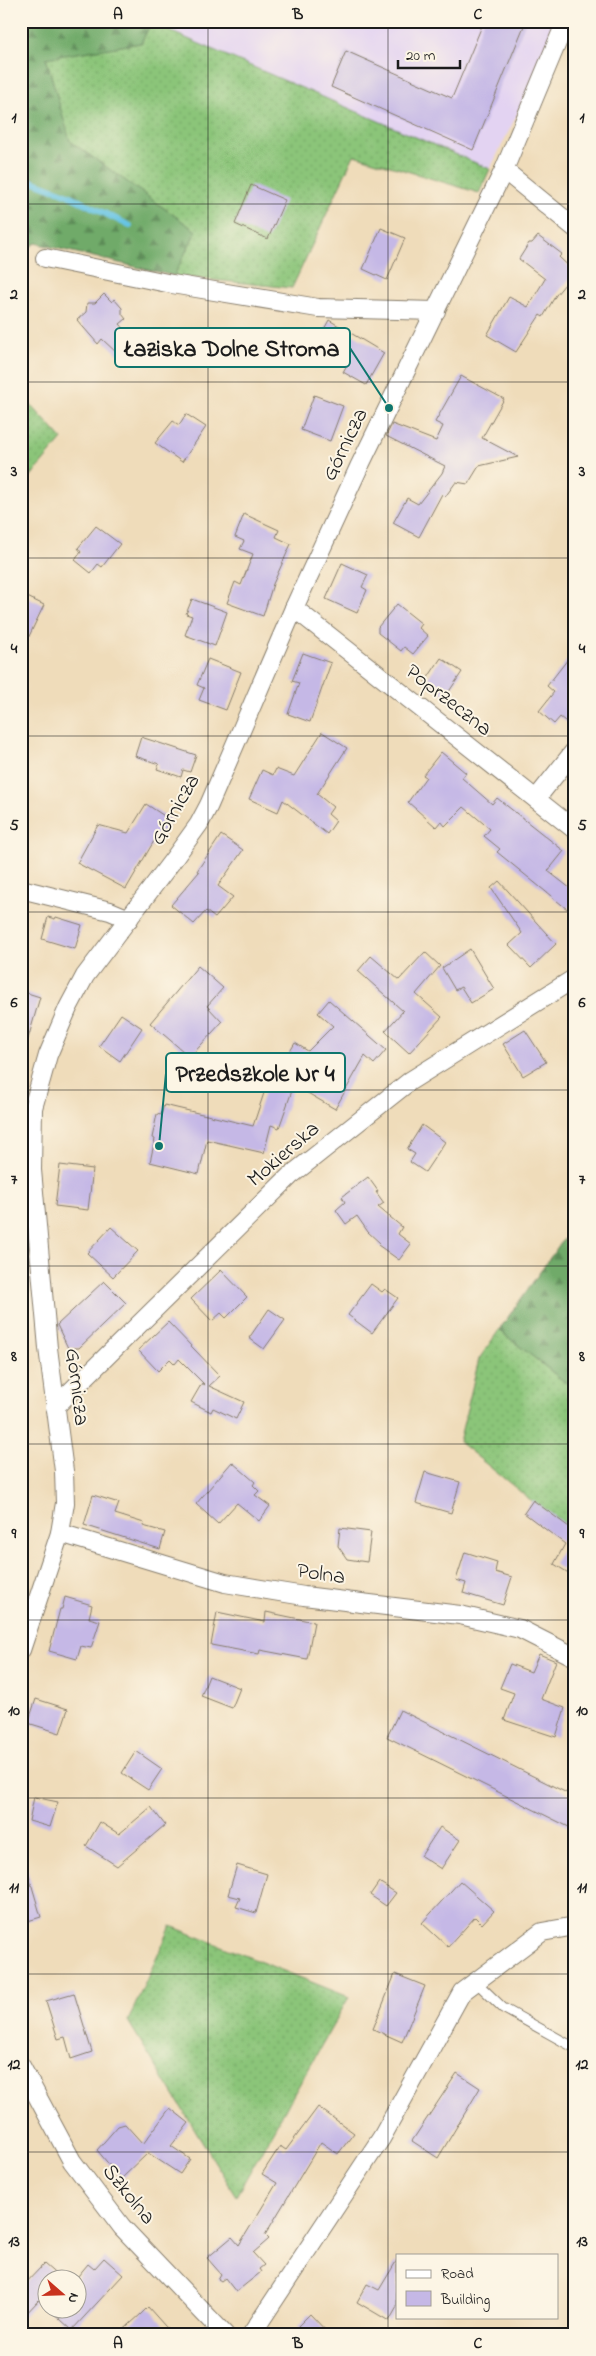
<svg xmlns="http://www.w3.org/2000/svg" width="596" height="2356" font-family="'Indie Flower',sans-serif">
	<defs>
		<pattern id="grass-dots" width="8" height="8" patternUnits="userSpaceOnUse" patternTransform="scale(1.25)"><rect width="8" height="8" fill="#8bc579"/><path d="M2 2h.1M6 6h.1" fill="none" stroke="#77a968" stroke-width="1.8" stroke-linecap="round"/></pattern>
		<pattern id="forest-firs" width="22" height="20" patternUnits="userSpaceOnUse" patternTransform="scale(1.25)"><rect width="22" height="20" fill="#70aa69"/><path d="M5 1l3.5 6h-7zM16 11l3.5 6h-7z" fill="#5b8a56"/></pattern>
	</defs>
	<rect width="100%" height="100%" fill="#fcf5e5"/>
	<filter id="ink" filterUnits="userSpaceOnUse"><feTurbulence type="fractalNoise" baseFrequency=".02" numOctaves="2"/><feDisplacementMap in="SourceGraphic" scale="10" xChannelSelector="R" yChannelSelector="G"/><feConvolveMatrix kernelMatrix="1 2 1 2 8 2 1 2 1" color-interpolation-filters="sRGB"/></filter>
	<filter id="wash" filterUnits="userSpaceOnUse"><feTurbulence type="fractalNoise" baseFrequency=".0096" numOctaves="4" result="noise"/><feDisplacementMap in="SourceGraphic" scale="20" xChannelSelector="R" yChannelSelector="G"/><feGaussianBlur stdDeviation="1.12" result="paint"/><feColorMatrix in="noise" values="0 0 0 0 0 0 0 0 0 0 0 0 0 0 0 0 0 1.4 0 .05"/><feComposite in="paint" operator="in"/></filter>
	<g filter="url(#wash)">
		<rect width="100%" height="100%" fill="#efdcba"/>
		<polygon fill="#e3d3f2" points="152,21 563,21 490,169 151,23"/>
		<g fill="url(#grass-dots)" stroke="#54704a">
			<polygon points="151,23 490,169 479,193 354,155 292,288 174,276 196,231 69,141 46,57 141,43"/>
			<polygon points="21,394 62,439 21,488"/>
			<polygon points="499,1330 575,1390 575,1536 459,1442 479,1359"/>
			<polygon points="171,1926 349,1997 236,2196 128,2021"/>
		</g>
		<g fill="url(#forest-firs)" stroke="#466342">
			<polygon points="21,21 152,21 141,43 46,58 70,141 196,231 174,276 35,243 21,255"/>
			<polygon points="564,1238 575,1247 575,1390 499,1330"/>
		</g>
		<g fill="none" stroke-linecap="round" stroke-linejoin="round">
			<polyline stroke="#66c4e4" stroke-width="6" points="21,177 64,193 130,226"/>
		</g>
		<g id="blocks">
			<g fill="#c5b8e6">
				<polygon points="484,21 526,21 473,150 331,87 346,51 452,98"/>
				<polygon points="251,185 285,200 268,239 235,224"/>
				<polygon points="381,228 405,238 387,280 363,269"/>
				<polygon points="538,236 562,254 559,257 575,272 556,295 543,317 540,315 516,352 487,335 509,297 528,307 545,279 519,259 529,243 532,243"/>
				<polygon points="104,294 112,302 114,299 122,308 122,314 126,319 120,324 134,340 118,354 102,339 98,344 77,320 86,312 87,303 95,303"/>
				<polygon points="329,320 384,353 366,385 343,372 348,363 343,358 316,344"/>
				<polygon points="461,376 504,399 482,438 518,457 479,466 468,484 456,482 445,497 442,494 419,537 393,523 407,498 418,504 442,473 445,466 386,436 392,424 436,441 443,426 435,422"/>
				<polygon points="314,395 343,406 330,441 301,430"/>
				<polygon points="186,414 206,427 182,462 155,443 173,421 179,425"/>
				<polygon points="244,514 279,530 276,537 291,544 273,584 263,616 227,603 235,582 241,585 253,554 240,549 244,541 235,537"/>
				<polygon points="96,526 120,544 102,567 98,564 91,573 75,560 81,552 78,548"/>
				<polygon points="342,563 368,575 362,587 367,590 357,613 326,599"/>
				<polygon points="21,594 44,605 21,653"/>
				<polygon points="192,599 227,612 215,646 185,635 192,616 186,614"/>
				<polygon points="397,604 422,624 419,628 428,636 413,654 404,647 401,651 378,633 378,627"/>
				<polygon points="575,650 575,729 560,717 554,724 539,711 554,692 547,686"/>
				<polygon points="303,653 331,663 310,722 288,714 299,683 292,681"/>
				<polygon points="441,658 462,672 446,696 425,682"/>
				<polygon points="208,659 241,672 226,710 199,700 204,688 197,685"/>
				<polygon points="322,732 347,748 317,794 333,807 328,814 336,821 327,834 283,800 278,812 249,799 262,770 273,775 276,769 294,776"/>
				<polygon points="141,737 196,755 190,772 183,770 181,777 157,769 159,764 135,756"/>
				<polygon points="441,752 466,773 462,778 492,804 497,798 564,851 548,871 575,892 575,898 567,909 497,852 500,849 484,836 490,829 464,807 445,826 441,821 436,827 408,802 426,777 423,775"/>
				<polygon points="146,804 172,821 157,843 154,841 126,889 77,863 98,825 128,833"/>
				<polygon points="221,835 243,850 218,886 233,897 215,918 206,911 194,924 171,905 199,872 197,871"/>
				<polygon points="499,881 556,944 531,968 509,945 522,933 491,888"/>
				<polygon points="48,917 55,919 56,917 82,925 75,949 42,939"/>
				<polygon points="470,949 494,989 471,1003 461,987 455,990 442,968"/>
				<polygon points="425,952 440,966 416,994 442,1017 409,1053 385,1031 403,1011 358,971 371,956 399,980"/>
				<polygon points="198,966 223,988 207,1006 222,1022 190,1057 150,1023"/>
				<polygon points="21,991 40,997 26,1046 21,1045"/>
				<polygon points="329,1000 386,1050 374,1064 365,1056 335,1109 294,1085 279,1128 271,1125 264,1153 207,1140 199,1174 150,1162 155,1139 152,1138 157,1114 161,1115 164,1105 253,1126 270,1075 275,1077 295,1043 308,1051 333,1026 318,1013"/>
				<polygon points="121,1014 142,1028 120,1061 99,1046"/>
				<polygon points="525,1030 546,1062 523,1076 503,1044"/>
				<polygon points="422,1125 445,1142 425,1172 410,1162 415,1154 407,1149"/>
				<polygon points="60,1165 93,1169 88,1210 55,1206"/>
				<polygon points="368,1177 378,1191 376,1192 384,1203 378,1207 402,1227 398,1234 411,1244 399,1260 378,1245 380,1243 368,1232 357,1216 346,1224 336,1210 345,1202 342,1197"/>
				<polygon points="111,1227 138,1251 113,1277 87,1253"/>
				<polygon points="221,1270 247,1297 226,1318 221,1313 212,1321 191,1299"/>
				<polygon points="104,1281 126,1303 79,1348 68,1348 57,1325"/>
				<polygon points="371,1284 382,1292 385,1289 398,1298 372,1333 348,1315"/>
				<polygon points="269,1309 285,1320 264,1349 249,1338"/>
				<polygon points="168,1322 220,1376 209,1386 244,1402 236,1419 213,1408 211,1412 191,1402 202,1383 205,1385 179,1359 175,1364 170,1359 158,1371 138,1350"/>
				<polygon points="232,1462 255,1482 253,1485 259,1491 255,1495 270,1506 259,1521 237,1503 218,1524 196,1504"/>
				<polygon points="425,1472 460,1482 451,1513 416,1503"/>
				<polygon points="93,1495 119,1503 115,1514 144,1523 143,1526 165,1532 160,1549 84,1525"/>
				<polygon points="533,1500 573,1530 575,1527 575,1577 554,1564 565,1544 524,1513"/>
				<polygon points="340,1528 371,1532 367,1562 347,1559 338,1546"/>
				<polygon points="465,1552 497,1562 495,1572 512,1577 503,1605 463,1593 466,1583 456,1580"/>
				<polygon points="65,1597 92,1605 89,1618 100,1621 91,1648 81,1646 77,1659 49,1651 60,1609 62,1609"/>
				<polygon points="217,1612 265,1622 266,1612 314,1622 307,1659 260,1650 259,1654 211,1645"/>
				<polygon points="539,1654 556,1661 541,1699 565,1708 556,1737 504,1720 514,1693 500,1688 510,1664 531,1672"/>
				<polygon points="209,1676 240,1688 232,1708 201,1696"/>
				<polygon points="36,1699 68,1709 60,1733 28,1723"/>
				<polygon points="400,1710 575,1797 575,1830 387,1737"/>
				<polygon points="136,1751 162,1769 148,1790 122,1773"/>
				<polygon points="34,1797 58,1802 50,1827 29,1821"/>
				<polygon points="151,1807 165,1825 117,1866 86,1846 100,1822 119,1834"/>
				<polygon points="440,1827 460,1840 441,1869 421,1856"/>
				<polygon points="237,1865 267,1874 256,1913 236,1907 240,1898 228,1895"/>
				<polygon points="26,1866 41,1917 21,1923 21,1867"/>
				<polygon points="460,1881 494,1911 482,1924 475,1917 448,1947 422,1923"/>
				<polygon points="379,1882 396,1893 386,1906 370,1895"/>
				<polygon points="395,1974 425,1986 402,2042 373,2029"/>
				<polygon points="74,1993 92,2052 71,2059 65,2037 58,2039 46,2001"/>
				<polygon points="457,2073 480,2088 438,2158 412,2141"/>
				<polygon points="318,2107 354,2133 338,2154 321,2142 265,2235 269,2239 253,2253 264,2265 259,2269 261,2272 236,2292 225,2278 221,2281 218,2279 221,2274 207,2258 232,2237 239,2245 277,2183 262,2174 280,2146 286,2150"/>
				<polygon points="170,2108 189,2123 171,2146 190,2159 180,2174 148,2153 121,2179 97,2150 118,2126 125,2124 143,2144"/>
				<polygon points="104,2258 123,2275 72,2330 48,2308 78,2308 78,2276 88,2264 94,2269"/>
				<polygon points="397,2260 397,2307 389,2321 357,2302 367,2284 379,2290"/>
				<polygon points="44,2264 60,2278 48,2278 48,2308 39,2300 21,2319 21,2288"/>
				<polygon points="148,2307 173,2335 118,2335 141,2314"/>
				<polygon points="310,2314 330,2335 307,2335 298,2326"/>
			</g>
		</g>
	</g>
	<g filter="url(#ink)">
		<use href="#blocks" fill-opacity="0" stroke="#867c6b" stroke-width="1"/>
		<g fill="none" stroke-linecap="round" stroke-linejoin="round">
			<defs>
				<polyline id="service" points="476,1982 503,2008 575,2048"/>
				<g id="minor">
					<polyline points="504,170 575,228"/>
					<polyline points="45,258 172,284 318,308 436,311"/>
					<polyline points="294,608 575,830"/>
					<polyline points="536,799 575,750"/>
					<polyline points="21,889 110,911 129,919"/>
					<polyline points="55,1407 290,1176 410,1081 575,978"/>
					<polyline points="60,1533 225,1583 304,1596 460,1615 520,1629 575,1657"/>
					<polyline points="21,1650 60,1533 65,1503 64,1471 48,1348 32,1170 33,1108 48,1055 68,1008 85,976 173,860 199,824 209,805 294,608 359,467 504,170 566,21"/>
					<polyline points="21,2066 72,2161 122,2227 225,2335"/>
					<polyline points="251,2335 382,2137 462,1992 542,1932 575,1926"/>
				</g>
			</defs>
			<use href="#service" stroke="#867c6b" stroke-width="11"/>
			<use href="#minor" stroke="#867c6b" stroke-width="20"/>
			<use href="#service" stroke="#fff" stroke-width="9"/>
			<use href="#minor" stroke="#fff" stroke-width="18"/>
		</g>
	</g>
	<path fill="none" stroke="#1c1c1c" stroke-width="1" stroke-opacity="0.55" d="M208 21V2335M388 21V2335M21 204H575M21 382H575M21 558H575M21 736H575M21 912H575M21 1090H575M21 1266H575M21 1444H575M21 1620H575M21 1798H575M21 1974H575M21 2152H575"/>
	<g text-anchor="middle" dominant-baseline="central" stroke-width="4" stroke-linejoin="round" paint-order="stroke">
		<g font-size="22" fill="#1c1c1c" stroke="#fcf5e5">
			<text transform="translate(346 445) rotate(-64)">Górnicza</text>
			<text transform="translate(448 701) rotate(38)">Poprzeczna</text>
			<text transform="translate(176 810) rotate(-60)">Górnicza</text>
			<text transform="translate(284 1155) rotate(-41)">Mokierska</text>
			<text transform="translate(76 1387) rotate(83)">Górnicza</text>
			<text transform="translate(321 1575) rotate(8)">Polna</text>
			<text transform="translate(128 2195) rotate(51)">Szkolna</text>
		</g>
	</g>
	<path fill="none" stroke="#0f766e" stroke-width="2" d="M389 408L350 348M159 1146L166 1073"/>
	<g fill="#0f766e" stroke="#fcf5e5" stroke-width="2">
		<circle cx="389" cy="408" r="5"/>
		<circle cx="159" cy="1146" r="5"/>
	</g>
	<g fill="#fcf5e5" stroke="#0f766e" stroke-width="2">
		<rect x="115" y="328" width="235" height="39" rx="5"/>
		<rect x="166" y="1053" width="179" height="39" rx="5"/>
	</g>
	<g font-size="24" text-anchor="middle" font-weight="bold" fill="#1c1c1c">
		<text x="232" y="356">Łaziska Dolne Stroma</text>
		<text x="255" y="1081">Przedszkole Nr 4</text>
	</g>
	<rect width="596" height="2356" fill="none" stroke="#fcf5e5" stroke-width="55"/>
	<rect x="396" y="2254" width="162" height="65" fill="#fcf5e5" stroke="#a29e95"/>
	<rect x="406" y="2270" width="25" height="8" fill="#ffffff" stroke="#a29e95"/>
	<text x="441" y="2278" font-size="15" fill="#1c1c1c">Road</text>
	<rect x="406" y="2291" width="25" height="15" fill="#c5b8e6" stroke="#a29e95"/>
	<text x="441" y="2304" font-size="15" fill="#1c1c1c">Building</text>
	<g transform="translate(62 2294) rotate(110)"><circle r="24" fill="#fcf5e5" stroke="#a29e95"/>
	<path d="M0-4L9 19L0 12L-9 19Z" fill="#c8321e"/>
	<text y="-8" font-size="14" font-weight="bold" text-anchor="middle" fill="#1c1c1c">N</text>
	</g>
	<path d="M398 60v8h62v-8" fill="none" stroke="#1c1c1c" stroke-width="2.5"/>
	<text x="406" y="60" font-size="15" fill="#1c1c1c" stroke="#fcf5e5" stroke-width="4" paint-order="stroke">20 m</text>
	<rect x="28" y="28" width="540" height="2300" fill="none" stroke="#1c1c1c" stroke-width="2"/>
	<g font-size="16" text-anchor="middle" font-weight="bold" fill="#1c1c1c">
		<text x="118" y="19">A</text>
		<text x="298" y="19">B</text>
		<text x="478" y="19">C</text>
		<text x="14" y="122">1</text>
		<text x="582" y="122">1</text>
		<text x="14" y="299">2</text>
		<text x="582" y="299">2</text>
		<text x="14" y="476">3</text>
		<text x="582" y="476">3</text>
		<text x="14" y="653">4</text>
		<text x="582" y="653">4</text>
		<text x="14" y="830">5</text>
		<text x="582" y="830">5</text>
		<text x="14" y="1007">6</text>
		<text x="582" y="1007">6</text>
		<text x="14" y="1184">7</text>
		<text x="582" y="1184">7</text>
		<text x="14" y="1361">8</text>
		<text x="582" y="1361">8</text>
		<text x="14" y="1538">9</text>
		<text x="582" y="1538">9</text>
		<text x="14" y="1715">10</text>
		<text x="582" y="1715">10</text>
		<text x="14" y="1892">11</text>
		<text x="582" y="1892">11</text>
		<text x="14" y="2069">12</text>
		<text x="582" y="2069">12</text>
		<text x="14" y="2246">13</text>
		<text x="582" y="2246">13</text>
		<text x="118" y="2348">A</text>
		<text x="298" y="2348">B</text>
		<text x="478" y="2348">C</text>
	</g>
</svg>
